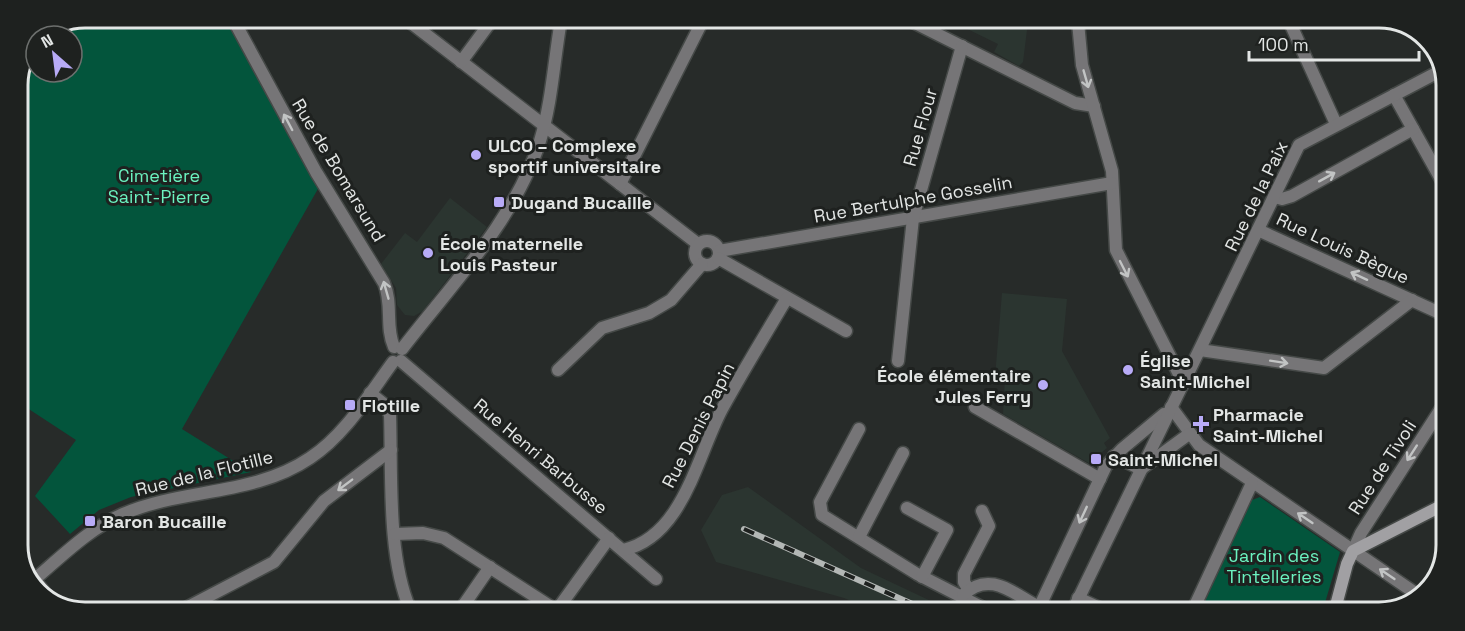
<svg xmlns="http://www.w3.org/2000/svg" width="1465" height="631" font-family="'Space Grotesk',sans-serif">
	<rect width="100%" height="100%" fill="#272b29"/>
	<g fill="#2b3530">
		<polygon points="951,21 1028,22 1023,62 1019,66 994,52 998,44"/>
		<polygon points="450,198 487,227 423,311 414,316 405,315 397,305 396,288 381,264 405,233 417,242"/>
		<polygon points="1002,293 1067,299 1062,351 1110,438 1104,443 1107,448 1096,457 1095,464 1092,465 1003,414 1005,377 995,377"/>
		<polygon points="748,487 861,568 952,611 874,611 844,598 716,562 701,530 722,495"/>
	</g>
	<g fill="#03553c">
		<polygon points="86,18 226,19 319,187 182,429 251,472 131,497 99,510 70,534 35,496 76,440 18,402 18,82 36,42 36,72 72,72 72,36 42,36"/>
		<polygon points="1260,497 1340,552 1322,613 1200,612 1252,500"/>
	</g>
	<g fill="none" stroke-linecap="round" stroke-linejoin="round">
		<defs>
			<g id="street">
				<path d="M233 19 316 172 384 283C393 304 385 327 394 347"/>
				<polyline points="406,19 698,244"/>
				<polyline points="911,21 1075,103 1094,106"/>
				<polyline points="1078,22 1082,65 1112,171 1116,250 1183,382"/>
				<polyline points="1290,23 1336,124"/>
				<polyline points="461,62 492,20"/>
				<polyline points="1394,95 1446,188"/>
				<polyline points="620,184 703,20"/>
				<polyline points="1274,197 1282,199 1292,196 1413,129"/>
				<polyline points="1258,230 1444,315"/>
				<circle cx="707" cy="253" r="12"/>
				<polyline points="719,251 1112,183"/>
				<polyline points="718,258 846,331"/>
				<path d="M402 349C452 284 515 220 540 141 552 102 554 60 561 20"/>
				<polyline points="1200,350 1324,368 1412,300"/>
				<polyline points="401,361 656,579"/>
				<polyline points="898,361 913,218 962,46"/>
				<polyline points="558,370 602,328 649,313 671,300 702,264"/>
				<path d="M370 393 385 405 390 415C392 474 387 555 410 609"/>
				<polyline points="975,407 1100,479"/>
				<polyline points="1171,407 1199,445 1421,597"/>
				<polyline points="859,429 820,502 822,515 917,574 991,612"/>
				<polyline points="1114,456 1141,469 1189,434"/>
				<polyline points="907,508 947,530 922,577"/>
				<polyline points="395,534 423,533 444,538 556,610"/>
				<polyline points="859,537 903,453"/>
				<path d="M623 550C683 537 697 456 722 409 743 371 765 335 787 298"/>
				<polyline points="1353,551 1361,533 1444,404"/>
				<path d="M35 579C62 556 90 528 123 514 183 488 254 496 310 458 345 435 368 396 393 362"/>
				<polyline points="969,590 964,582 964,574 989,526 982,511"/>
				<path d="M963 595C990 570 1012 593 1039 607"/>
				<polyline points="1078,598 1108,612"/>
				<polyline points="186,608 274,562 324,501 391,450"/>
				<polyline points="461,609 490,567"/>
				<polyline points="557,610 609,538"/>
				<polyline points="1037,612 1106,466 1122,449 1164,414"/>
				<polyline points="1072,612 1299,145 1442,70"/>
				<polyline points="1192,612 1252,483"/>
			</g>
			<g id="secondary">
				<polyline points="24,566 52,602"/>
				<polyline points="1334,613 1347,564 1353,551 1443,505"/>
			</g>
		</defs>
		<use href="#street" stroke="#454947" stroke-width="15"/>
		<use href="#secondary" stroke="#454947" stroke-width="15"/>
		<use href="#street" stroke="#767577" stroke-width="12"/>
		<use href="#secondary" stroke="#a1a0a3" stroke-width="12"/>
		<defs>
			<polyline id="rail" points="744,529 928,611"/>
		</defs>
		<use href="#rail" stroke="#b3b7b5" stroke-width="6"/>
		<use href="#rail" stroke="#1e211f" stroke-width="4" stroke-dasharray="11" stroke-linecap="butt"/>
	</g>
	<defs><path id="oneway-shaft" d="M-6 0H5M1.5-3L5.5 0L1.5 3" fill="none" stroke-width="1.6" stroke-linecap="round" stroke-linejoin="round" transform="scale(1.5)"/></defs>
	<g stroke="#c2c4c4">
		<use href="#oneway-shaft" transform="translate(1086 79) rotate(74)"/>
		<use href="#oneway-shaft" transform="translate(288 122) rotate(-118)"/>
		<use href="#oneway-shaft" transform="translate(1327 177) rotate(-29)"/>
		<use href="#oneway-shaft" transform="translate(1124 269) rotate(63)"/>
		<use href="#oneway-shaft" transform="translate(1359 276) rotate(-155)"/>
		<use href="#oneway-shaft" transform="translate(386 290) rotate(-106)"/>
		<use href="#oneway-shaft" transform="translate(1279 362) rotate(9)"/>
		<use href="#oneway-shaft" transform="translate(1412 453) rotate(123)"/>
		<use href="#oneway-shaft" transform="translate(345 485) rotate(143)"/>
		<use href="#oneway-shaft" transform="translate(1083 515) rotate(115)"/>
		<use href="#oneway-shaft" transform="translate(1305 518) rotate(-146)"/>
		<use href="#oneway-shaft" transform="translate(1387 574) rotate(-146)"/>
	</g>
	<g fill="#b8abf7" stroke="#1e211f" stroke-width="2">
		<circle cx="476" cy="155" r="6"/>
		<rect x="493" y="196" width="12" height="12" rx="3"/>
		<circle cx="428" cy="253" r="6"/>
		<circle cx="1128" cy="370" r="6"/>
		<circle cx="1043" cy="385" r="6"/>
		<rect x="344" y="399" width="12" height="12" rx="3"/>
		<path d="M1198 415h6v6h6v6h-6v6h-6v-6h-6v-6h6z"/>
		<rect x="1090" y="453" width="12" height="12" rx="3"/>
		<rect x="84" y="515" width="12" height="12" rx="3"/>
	</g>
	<g text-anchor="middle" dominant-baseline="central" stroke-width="6" stroke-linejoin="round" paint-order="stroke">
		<g font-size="18" fill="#e3e6e5" stroke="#1e211f">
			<text transform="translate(920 127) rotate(-74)">Rue Flour</text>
			<text transform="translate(339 170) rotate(59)">Rue de Bomarsund</text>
			<text transform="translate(1256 196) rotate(-64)">Rue de la Paix</text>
			<text transform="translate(913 199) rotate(-10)">Rue Bertulphe Gosselin</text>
			<text transform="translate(1343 248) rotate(25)">Rue Louis Bègue</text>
			<text transform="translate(698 425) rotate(-63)">Rue Denis Papin</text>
			<text transform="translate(541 456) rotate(40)">Rue Henri Barbusse</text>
			<text transform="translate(1382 467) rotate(-57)">Rue de Tivoli</text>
			<text transform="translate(204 473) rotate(-14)">Rue de la Flotille</text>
		</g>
		<g font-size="18" font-weight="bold" fill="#e3e6e5" stroke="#1e211f" text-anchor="start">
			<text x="488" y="145">ULCO – Complexe<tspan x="488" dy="21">sportif universitaire</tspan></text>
			<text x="511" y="202">Dugand Bucaille</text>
			<text x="440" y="243">École maternelle<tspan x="440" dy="21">Louis Pasteur</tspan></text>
			<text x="1140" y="360">Église<tspan x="1140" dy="21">Saint-Michel</tspan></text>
			<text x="1031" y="375" text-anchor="end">École élémentaire<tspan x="1031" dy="21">Jules Ferry</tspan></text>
			<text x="362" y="405">Flotille</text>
			<text x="1213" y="414">Pharmacie<tspan x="1213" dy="21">Saint-Michel</tspan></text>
			<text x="1108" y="459">Saint-Michel</text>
			<text x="102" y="521">Baron Bucaille</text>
		</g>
		<g font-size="18" fill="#6bf3c0" stroke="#1e211f">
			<text x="159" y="175">Cimetière<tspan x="159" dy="21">Saint-Pierre</tspan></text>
			<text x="1274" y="555">Jardin des<tspan x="1274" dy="21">Tintelleries</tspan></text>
		</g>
	</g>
	<path d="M0 0H1465V631H0ZM85 28H1379A57 57 0 0 1 1436 85V545A57 57 0 0 1 1379 602H85A57 57 0 0 1 28 545V85A57 57 0 0 1 85 28Z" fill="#1e211f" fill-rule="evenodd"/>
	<path fill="none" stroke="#e3e6e5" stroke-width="3" d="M85 28H1379A57 57 0 0 1 1436 85V545A57 57 0 0 1 1379 602H85A57 57 0 0 1 28 545V85A57 57 0 0 1 85 28Z"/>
	<g transform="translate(54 54) rotate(332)"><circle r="28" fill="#1e211f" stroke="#6d706e" stroke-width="1.5"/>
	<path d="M0-4.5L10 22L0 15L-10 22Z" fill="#b8abf7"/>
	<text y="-9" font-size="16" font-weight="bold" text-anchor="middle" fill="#e3e6e5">N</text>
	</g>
	<path d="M1249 51v9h170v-9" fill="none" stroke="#e3e6e5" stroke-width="3"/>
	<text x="1258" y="51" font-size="18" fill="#e3e6e5" stroke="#1e211f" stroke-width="4.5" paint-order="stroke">100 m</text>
</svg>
